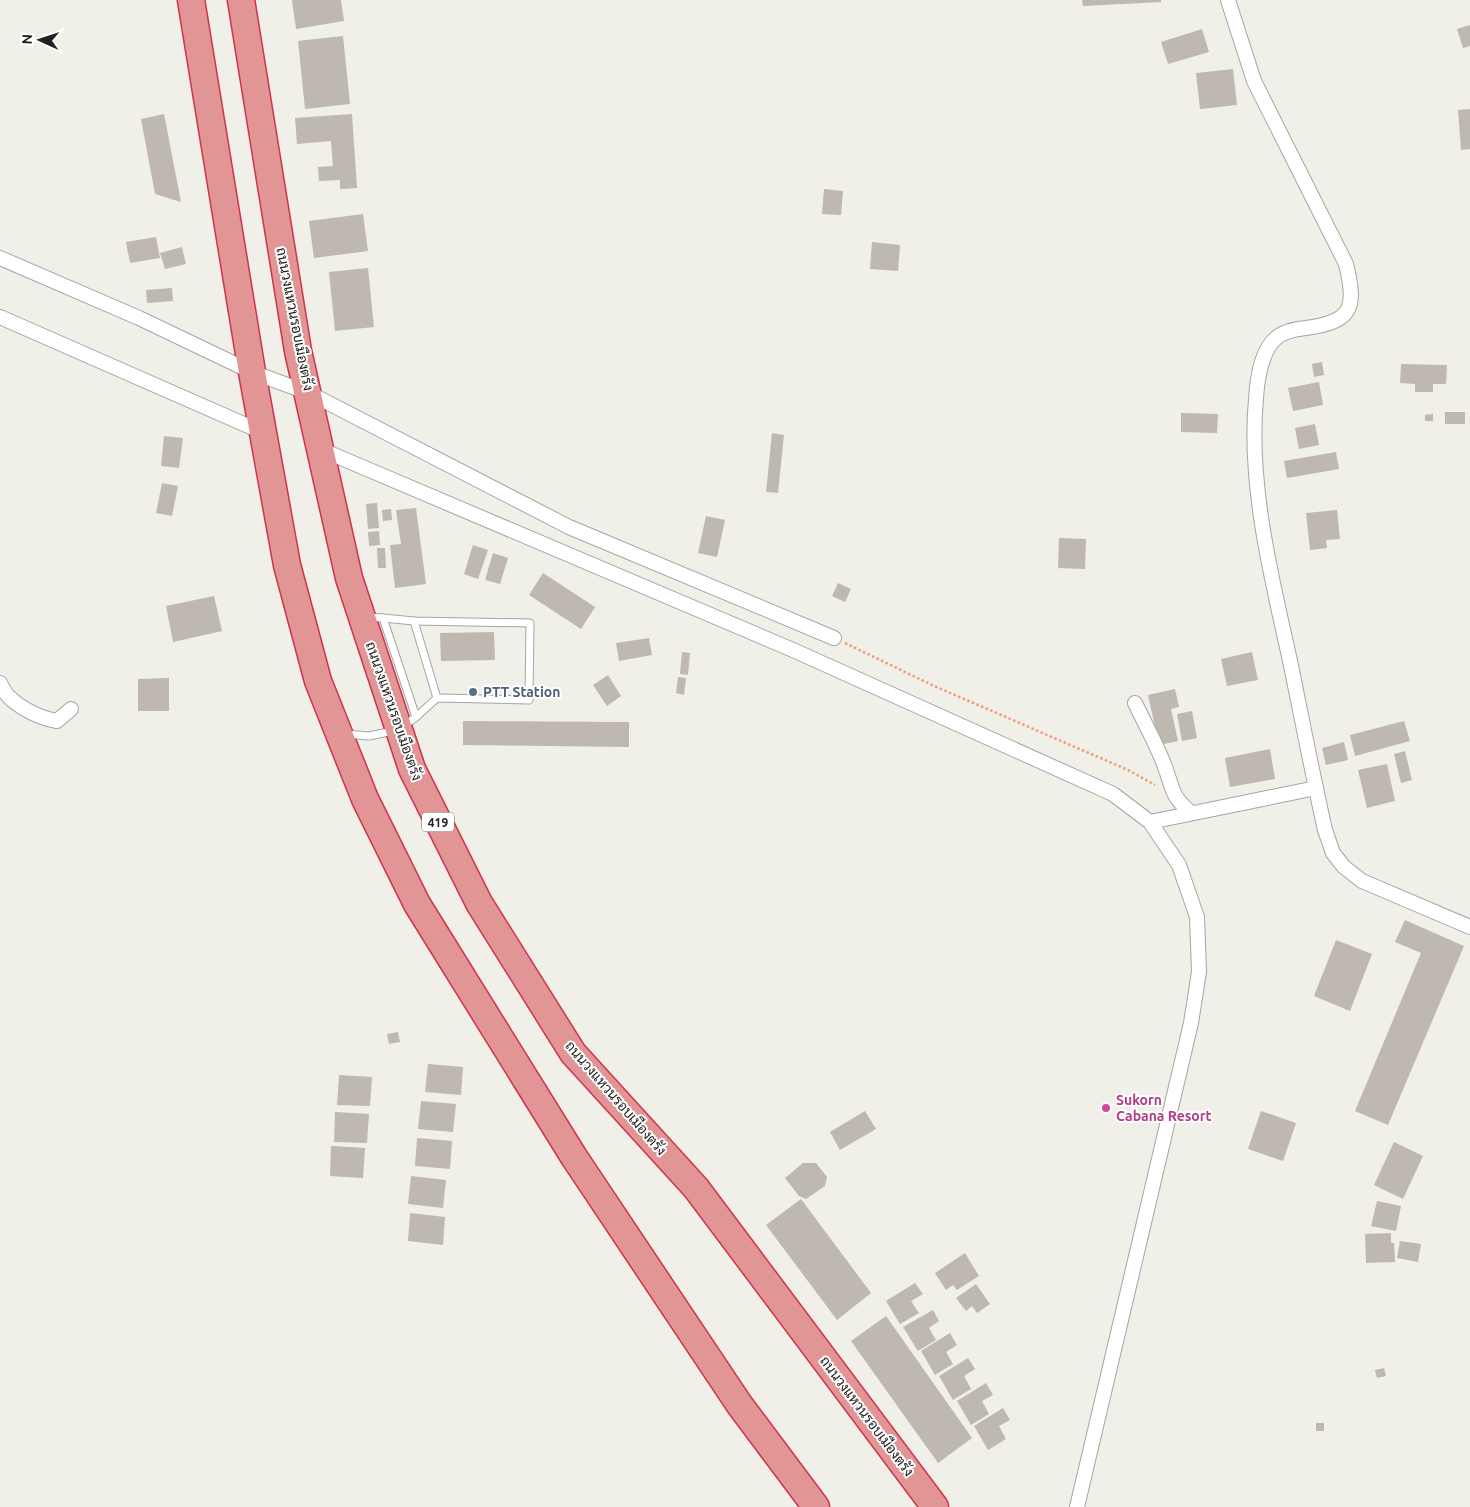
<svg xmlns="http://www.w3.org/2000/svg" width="1470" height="1507" font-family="Ubuntu,Sarabun,sans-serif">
	<rect width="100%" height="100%" fill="#f0efe8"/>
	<g fill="#beb8b1">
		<polygon points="292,0 341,0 344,21 296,29"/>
		<polygon points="1082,0 1161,0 1161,2 1083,6"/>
		<polygon points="1470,25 1470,46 1463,48 1457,29"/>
		<polygon points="1202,29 1209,52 1168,64 1161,42"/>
		<polygon points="343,36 350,104 305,109 298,41"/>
		<polygon points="1233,69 1237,105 1200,109 1196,73"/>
		<polygon points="1470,109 1470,149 1461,150 1458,110"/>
		<polygon points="164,114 181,202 155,194 141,119"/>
		<polygon points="352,114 357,188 340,189 340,180 319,181 318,167 333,166 331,141 297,144 295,118"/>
		<polygon points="824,189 843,191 841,215 822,214"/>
		<polygon points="363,214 368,251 314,258 309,221"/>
		<polygon points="156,237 160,258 130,263 126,242"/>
		<polygon points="872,242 900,245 898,271 870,269"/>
		<polygon points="182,247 186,264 165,269 160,253"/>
		<polygon points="368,268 374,327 335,331 329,272"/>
		<polygon points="172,288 173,301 147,303 146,290"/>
		<polygon points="1322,362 1324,375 1314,377 1312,364"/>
		<polygon points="1401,364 1447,365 1446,384 1433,384 1433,392 1415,392 1415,384 1400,383"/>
		<polygon points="1319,382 1323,405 1293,411 1288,388"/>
		<rect x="1445" y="412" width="20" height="12"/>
		<polygon points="1181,413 1218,414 1217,433 1181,432"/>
		<polygon points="1433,414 1433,421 1425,421 1425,415"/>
		<polygon points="1315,424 1319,445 1299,449 1295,428"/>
		<polygon points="772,433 784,435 778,493 766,492"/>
		<polygon points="164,436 183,438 179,468 161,466"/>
		<polygon points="1336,452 1339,469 1287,478 1284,461"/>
		<polygon points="162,483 178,486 172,516 156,513"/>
		<polygon points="377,503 379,528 368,529 366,504"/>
		<polygon points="416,508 426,584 395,588 390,545 401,544 396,510"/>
		<polygon points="391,509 392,520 383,521 382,510"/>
		<polygon points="1337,510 1340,539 1326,540 1327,548 1310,550 1306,513"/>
		<polygon points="706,516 725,520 717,557 698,553"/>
		<polygon points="379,531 380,545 369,546 368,532"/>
		<polygon points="1059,538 1086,539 1085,569 1058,568"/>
		<polygon points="473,545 488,550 478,579 464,574"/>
		<polygon points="377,548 385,548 386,568 378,568"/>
		<polygon points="493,553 508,558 500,584 485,580"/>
		<polygon points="543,573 595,607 581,629 529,595"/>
		<polygon points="838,583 851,589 845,602 832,596"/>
		<polygon points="214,596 222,631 173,642 166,606"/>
		<polygon points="494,632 495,660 441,661 440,633"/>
		<polygon points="649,638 652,655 619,661 616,643"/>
		<polygon points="682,652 690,653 688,675 680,674"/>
		<polygon points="1252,652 1258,680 1227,686 1221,659"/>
		<polygon points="608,675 621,696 607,706 593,685"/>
		<polygon points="678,677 686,678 684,695 676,693"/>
		<polygon points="169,678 169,711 138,711 138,679"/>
		<polygon points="1175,689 1179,707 1171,709 1178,741 1159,745 1148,695"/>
		<polygon points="1192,711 1197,738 1182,741 1177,714"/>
		<polygon points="463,721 629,722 629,747 463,745"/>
		<polygon points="1404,721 1410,741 1355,756 1350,735"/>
		<polygon points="1344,742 1348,760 1326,765 1322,748"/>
		<polygon points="1270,749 1275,779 1230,787 1225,758"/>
		<polygon points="1405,751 1412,780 1401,783 1394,754"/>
		<polygon points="1387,764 1395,801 1367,808 1358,770"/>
		<polygon points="1405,920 1464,946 1388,1125 1355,1111 1421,953 1395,942"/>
		<polygon points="1336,940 1372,954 1350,1011 1314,996"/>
		<polygon points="398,1032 400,1042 389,1044 387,1034"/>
		<polygon points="428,1064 463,1067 461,1095 425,1092"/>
		<polygon points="339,1075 372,1077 370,1106 337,1105"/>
		<polygon points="421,1101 456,1104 453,1132 418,1129"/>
		<polygon points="865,1111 876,1129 840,1150 830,1132"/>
		<polygon points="1261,1111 1296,1123 1283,1161 1248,1149"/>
		<polygon points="335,1112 369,1114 367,1143 334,1142"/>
		<polygon points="417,1138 452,1141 450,1169 415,1166"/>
		<polygon points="1394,1142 1423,1156 1403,1199 1374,1185"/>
		<polygon points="331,1146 365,1148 363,1178 330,1176"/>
		<polygon points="803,1163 816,1163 827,1177 825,1186 806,1199 799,1196 785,1178"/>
		<polygon points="411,1176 446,1180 443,1208 408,1204"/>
		<polygon points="801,1199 871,1293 837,1320 766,1225"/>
		<polygon points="1377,1201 1401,1206 1396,1231 1371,1226"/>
		<polygon points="410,1213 445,1217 443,1245 408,1241"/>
		<polygon points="1391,1233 1391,1243 1394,1243 1395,1262 1366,1263 1365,1234"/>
		<polygon points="1400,1241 1421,1244 1418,1262 1397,1258"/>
		<polygon points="965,1253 979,1276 957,1290 953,1285 946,1290 935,1273"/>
		<polygon points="915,1283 923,1294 911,1301 919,1313 900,1324 886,1301"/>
		<polygon points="976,1284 990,1304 977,1313 972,1306 966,1311 956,1298"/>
		<polygon points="933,1310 939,1321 929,1328 936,1340 918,1351 903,1327"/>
		<polygon points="886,1316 972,1438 938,1463 851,1341"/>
		<polygon points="950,1333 957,1345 946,1352 953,1364 935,1375 921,1351"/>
		<polygon points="968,1358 975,1369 964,1376 971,1389 953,1400 939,1376"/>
		<polygon points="1384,1368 1386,1376 1377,1378 1375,1370"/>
		<polygon points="986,1383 993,1395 982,1401 989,1414 971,1425 957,1401"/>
		<polygon points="1003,1408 1010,1420 999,1426 1006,1439 988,1450 974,1426"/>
		<rect x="1316" y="1423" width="8" height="8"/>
	</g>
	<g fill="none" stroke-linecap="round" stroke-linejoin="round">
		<defs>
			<g id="lane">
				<polyline points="367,617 383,618 416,717 403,726"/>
				<polyline points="383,618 414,621 530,623 529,700 437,698 416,717"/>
				<polyline points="414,621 437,698"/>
				<polyline points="345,734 369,736 393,731"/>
			</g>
			<g id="street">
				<path d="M1228 0 1254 81 1346 264C1357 308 1352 322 1306 328 1295 329 1283 331 1275 339 1261 352 1257 381 1256 399 1248 482 1271 576 1289 656 1301 714 1312 772 1325 830L1333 853 1344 867 1362 881 1470 927"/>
				<polyline points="0,258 139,318 252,372 309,393 569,527 834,638"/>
				<polyline points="0,317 262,432"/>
				<polyline points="320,449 793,650 1113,794 1150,822 1179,865 1197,917 1199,972 1191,1023 1077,1507"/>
				<path d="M0 683C2 687 5 693 8 696 21 709 40 718 57 721L71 709"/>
				<path d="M1135 703C1145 724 1157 745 1165 767 1174 791 1170 794 1191 813"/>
				<polyline points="1150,822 1316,788"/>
			</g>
			<g id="highway">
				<polyline points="191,0 252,372 287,565 318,681 365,799 417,904 574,1157 739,1404 816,1507"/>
				<polyline points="241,0 298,351 349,578 412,769 479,903 573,1053 696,1188 935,1507"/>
			</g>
		</defs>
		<use href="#lane" stroke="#a5a5a5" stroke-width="9"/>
		<use href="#street" stroke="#a5a5a5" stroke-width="16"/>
		<use href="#highway" stroke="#d0334b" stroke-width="29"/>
		<polyline stroke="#f19b78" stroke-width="2.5" stroke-dasharray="2.5 2.5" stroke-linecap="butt" points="845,643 932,685 1128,770 1155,785"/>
		<use href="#lane" stroke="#fff" stroke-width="7"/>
		<use href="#street" stroke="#fff" stroke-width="14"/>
		<use href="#highway" stroke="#e29595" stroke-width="26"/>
	</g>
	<circle fill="#5c6f8a" stroke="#fff" stroke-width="2" cx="473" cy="692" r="5"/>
	<circle fill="#d1479c" stroke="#fff" stroke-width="2" cx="1106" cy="1108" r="5"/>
	<g text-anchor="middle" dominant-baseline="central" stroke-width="4" stroke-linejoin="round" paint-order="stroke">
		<rect fill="#fff" stroke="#646464" stroke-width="1" x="422" y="812.5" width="32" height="19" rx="4"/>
		<g font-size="12" font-weight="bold" fill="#212121">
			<text x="438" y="822">419</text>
		</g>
		<g font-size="14" fill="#212121" stroke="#fff">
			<text transform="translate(295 319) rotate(79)">ถนนวงแหวนรอบเมืองตรัง</text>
			<text transform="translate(394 711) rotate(71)">ถนนวงแหวนรอบเมืองตรัง</text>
			<text transform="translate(616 1098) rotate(49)">ถนนวงแหวนรอบเมืองตรัง</text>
			<text transform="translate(867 1416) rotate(53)">ถนนวงแหวนรอบเมืองตรัง</text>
		</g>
		<g font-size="14" font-weight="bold" fill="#4e5e75" stroke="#fff" text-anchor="start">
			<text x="483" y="692">PTT Station</text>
		</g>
		<g font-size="14" font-weight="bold" fill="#b23c85" stroke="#fff" text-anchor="start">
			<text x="1116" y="1100">Sukorn<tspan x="1116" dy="16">Cabana Resort</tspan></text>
		</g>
	</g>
	<g transform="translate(40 40) rotate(273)" stroke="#ffffff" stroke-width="4" paint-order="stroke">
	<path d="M0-4L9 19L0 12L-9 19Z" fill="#212121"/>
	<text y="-8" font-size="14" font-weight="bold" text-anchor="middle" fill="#212121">N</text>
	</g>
</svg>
